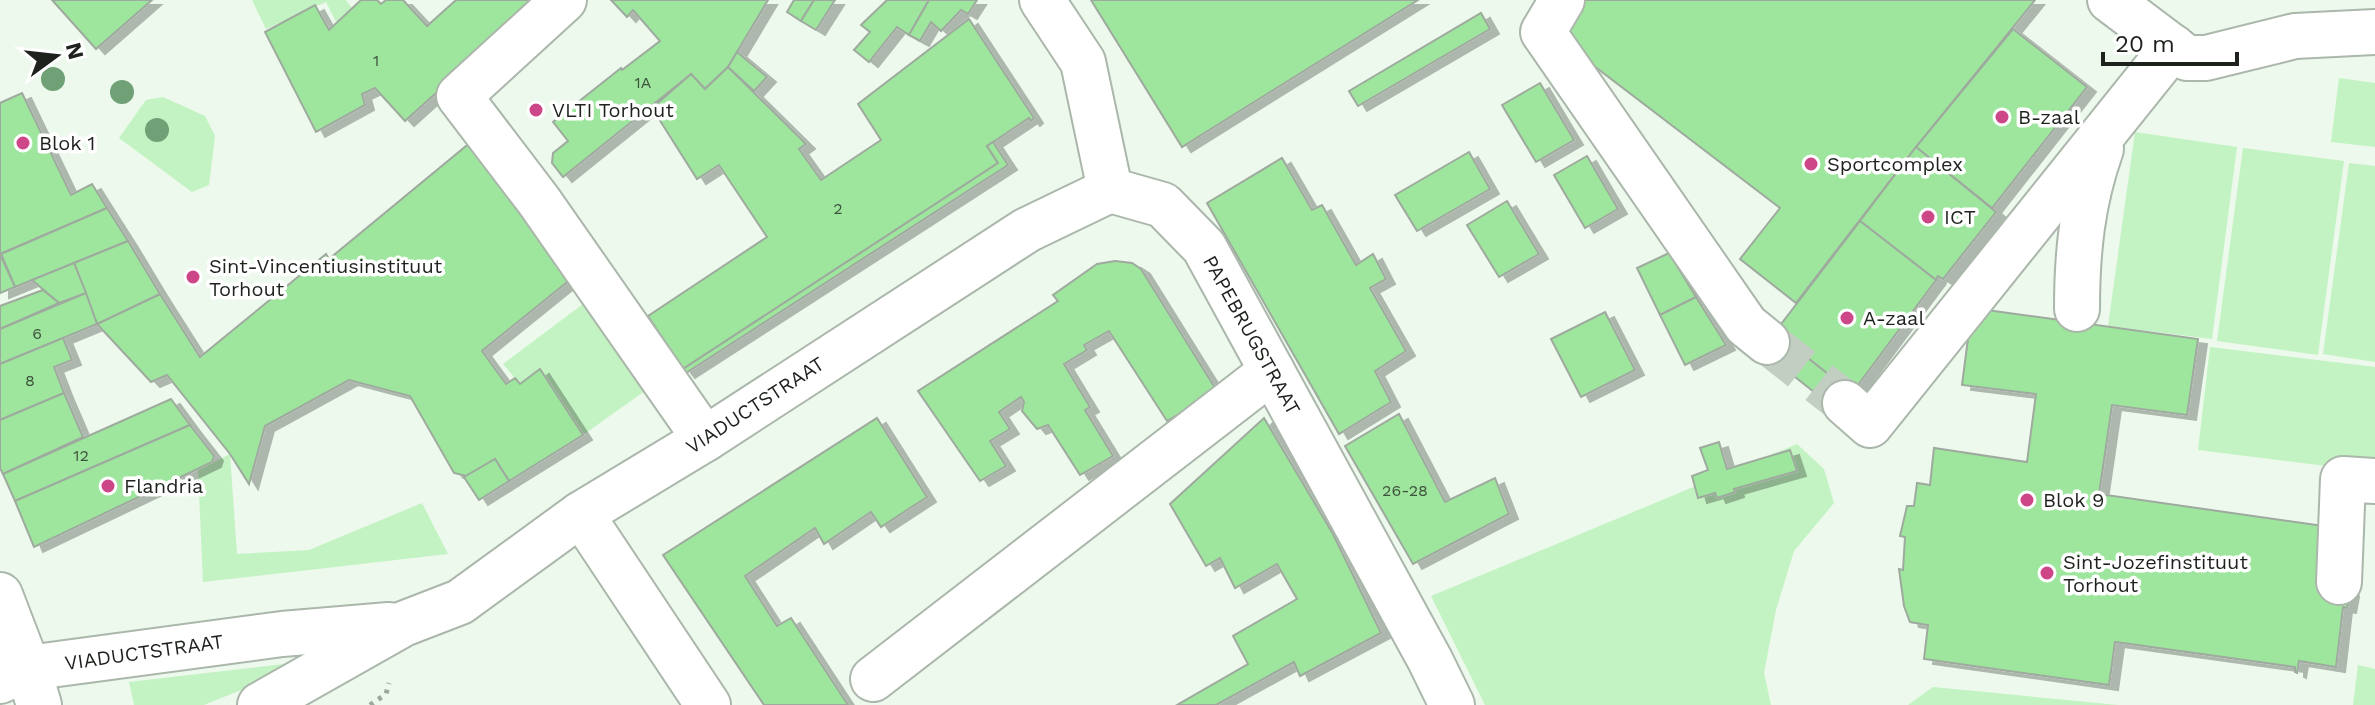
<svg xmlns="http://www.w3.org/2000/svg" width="2375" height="705" font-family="'Work Sans',sans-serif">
	<defs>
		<filter id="shadow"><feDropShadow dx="9" dy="5" stdDeviation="0" flood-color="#0004"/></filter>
	</defs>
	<rect width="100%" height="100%" fill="#ecf9ec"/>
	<g fill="#c3f3c2">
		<polygon points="252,0 346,0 352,8 336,22 326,2 266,29"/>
		<polygon points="2339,78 2375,83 2375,147 2331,142"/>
		<polygon points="163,97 205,116 215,136 209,185 192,192 119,138 146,100"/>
		<polygon points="2135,132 2237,147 2212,339 2108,326"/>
		<polygon points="2243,148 2344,161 2318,355 2217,341"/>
		<polygon points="2349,163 2375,166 2375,362 2323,354"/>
		<polygon points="591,298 649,388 583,435 539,370 520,384 503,364"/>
		<polygon points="2210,347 2375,367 2375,472 2198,450"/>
		<polygon points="1797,444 1824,469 1834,503 1794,551 1776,610 1764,673 1771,705 1485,705 1431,596"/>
		<polygon points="230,454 237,554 309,550 422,503 448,554 203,582 198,470"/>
		<polygon points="284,664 287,665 286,672 204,705 134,705 129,682"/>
		<polygon points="2358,665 2375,669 2375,705 2353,705"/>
		<polygon points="1933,687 2118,705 1908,705"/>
	</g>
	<g fill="#9ee69e" stroke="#9eaa9e" stroke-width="2" filter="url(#shadow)">
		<polygon points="52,0 152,0 96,49"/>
		<polygon points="361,0 377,0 381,4 386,0 403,0 427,26 456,0 539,0 405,121 375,88 362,94 365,105 316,132 265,32 315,5 329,30"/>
		<polygon points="611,0 768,0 728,67 705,89 691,74 563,177 552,163 553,153 568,141 553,122 621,68 622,70 660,41 633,10 627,17"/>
		<polygon points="794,0 814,0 801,21 787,12"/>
		<polygon points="814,0 835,0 816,30 801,21"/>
		<polygon points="887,0 929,0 909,35 897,27 869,62 854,50 870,32 861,25"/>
		<polygon points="929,0 977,0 968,14 961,10 941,31 931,22 920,41 909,35"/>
		<polygon points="1091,0 1418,0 1182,147"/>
		<polygon points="1571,0 2035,0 1916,147 1796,303 1740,259 1780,208 1547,30"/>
		<polygon points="1481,13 1490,29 1358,106 1349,91"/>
		<polygon points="969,19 1034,118 1031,121 1029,118 987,146 998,163 683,369 648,316 767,237 719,165 697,179 652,108 691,74 705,89 728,67 806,144 799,149 821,180 881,140 858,104"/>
		<polygon points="2013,29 2087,87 1992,208 1916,147"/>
		<polygon points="737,52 767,77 754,91 728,67"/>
		<polygon points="1540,83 1574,140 1536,162 1502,105"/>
		<polygon points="22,93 71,195 92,184 107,208 0,254 0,103"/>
		<polygon points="477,137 582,270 482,351 506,384 515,378 520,384 540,369 583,435 509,481 495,459 466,476 454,473 410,396 349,380 265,426 249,484 230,454 167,375 151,382 97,324 160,294 200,357 326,254 329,259"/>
		<polygon points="993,142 1008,165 686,373 683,369 998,163 987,146"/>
		<polygon points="1916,147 1996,212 1943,279 1938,276 1936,280 1860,221"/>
		<polygon points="1469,152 1490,189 1417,231 1395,195"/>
		<polygon points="1587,156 1618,209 1585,228 1554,175"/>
		<polygon points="1282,158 1312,210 1322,205 1356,265 1373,254 1386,279 1370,288 1406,351 1375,371 1391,402 1339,434 1207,203"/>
		<polygon points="1507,201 1539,254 1499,277 1467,225"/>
		<polygon points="107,208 128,241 15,287 1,254"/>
		<polygon points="1860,221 1936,280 1852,393 1775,332"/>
		<polygon points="128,241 160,294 97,324 74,263"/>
		<polygon points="1669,253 1696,297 1660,315 1637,268"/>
		<polygon points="0,254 15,287 0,293"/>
		<polygon points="1115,261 1132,263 1141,269 1217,391 1167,421 1109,331 1084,345 1087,350 1064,364 1090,407 1085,410 1113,456 1080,475 1048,425 1037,429 1022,411 1024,402 1021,397 999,412 1010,429 990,441 1006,466 980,481 918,391 1058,301 1053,295 1097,264"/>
		<polygon points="74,263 86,293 59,303 32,280"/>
		<polygon points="43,290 59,303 0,329 0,306"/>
		<polygon points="86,293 97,324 0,364 0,329"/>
		<polygon points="1696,297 1726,345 1685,365 1660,315"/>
		<polygon points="1972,308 2198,339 2187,415 2112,405 2099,494 2337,528 2350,592 2347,608 2343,607 2336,667 2299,661 2297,673 2295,672 2295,667 2115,642 2109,685 1924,659 1928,625 1910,622 1904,606 1899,569 1903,570 1905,537 1900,536 1907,506 1914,506 1917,483 1930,485 1934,448 2027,462 2036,394 1962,385"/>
		<polygon points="1605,312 1635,370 1581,397 1551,339"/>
		<polygon points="1775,332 1852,393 1838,411 1761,350"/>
		<polygon points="63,338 72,360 54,367 64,393 0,420 0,364"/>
		<polygon points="64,393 83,437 3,474 0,468 0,420"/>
		<polygon points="171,399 190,425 15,501 3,474"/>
		<polygon points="1399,414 1445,502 1495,478 1509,514 1413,564 1345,446"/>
		<polygon points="877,418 927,497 881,527 871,512 824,544 815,528 745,576 777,626 791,618 848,705 764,705 663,555"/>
		<polygon points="1264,418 1333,534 1381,633 1300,676 1294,662 1216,705 1177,705 1248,664 1233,636 1297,599 1277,564 1235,588 1220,558 1206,566 1170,504"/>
		<polygon points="190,425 214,456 212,462 34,547 15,501"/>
		<polygon points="1719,442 1727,469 1790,450 1797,471 1734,489 1735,492 1717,498 1715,493 1698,498 1692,476 1708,470 1700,448"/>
		<polygon points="495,459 509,481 479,500 464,477"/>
	</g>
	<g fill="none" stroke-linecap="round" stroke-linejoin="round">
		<polyline stroke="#c3cec3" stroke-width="44" stroke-dasharray="44 22" stroke-linecap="butt" points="1767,342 1845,403"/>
		<defs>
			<g id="minor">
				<polyline points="564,0 459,96 539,201 705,439"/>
				<polyline points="1042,0 1083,62 1110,190"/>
				<polyline points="1562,0 1543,32 1746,325 1767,342"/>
				<polyline points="2110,0 2187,58 2206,58 2295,36 2375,32"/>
				<polyline points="1110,190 1163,205 1204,247 1430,660 1452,705"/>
				<path d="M2077 309C2077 253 2082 202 2101 149"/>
				<polyline points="1845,403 1870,425 2173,47"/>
				<polyline points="581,514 708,705"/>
				<polyline points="2339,582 2343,479 2375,481"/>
				<polyline points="0,595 28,668 39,705"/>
				<polyline points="873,679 1272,371"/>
				<polyline points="0,681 28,668 282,634 389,625"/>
				<polyline points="260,705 403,624 460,602 581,514 705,439 1027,230 1110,190"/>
			</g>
		</defs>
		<use href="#minor" stroke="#abb7ab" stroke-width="48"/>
		<polyline stroke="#9ea89e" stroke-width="5" stroke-dasharray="4 6" stroke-linecap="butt" points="370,705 386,694 389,683"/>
		<use href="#minor" stroke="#fff" stroke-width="44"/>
	</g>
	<g fill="#70a076">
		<circle cx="53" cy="79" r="12"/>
		<circle cx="122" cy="92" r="12"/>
		<circle cx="157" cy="130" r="12"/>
	</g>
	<g fill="#cd4687" stroke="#fff" stroke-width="3">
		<circle cx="536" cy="110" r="8"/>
		<circle cx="2002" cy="117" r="8"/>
		<circle cx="23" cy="143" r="8"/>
		<circle cx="1811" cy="164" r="8"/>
		<circle cx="1928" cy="217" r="8"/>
		<circle cx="193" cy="277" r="8"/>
		<circle cx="1847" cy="318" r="8"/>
		<circle cx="108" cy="486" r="8"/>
		<circle cx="2027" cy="500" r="8"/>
		<circle cx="2047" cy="573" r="8"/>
	</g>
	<g text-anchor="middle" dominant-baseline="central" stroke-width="7" stroke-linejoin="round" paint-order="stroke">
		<g font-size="16" fill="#3e533d">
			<text x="376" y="60">1</text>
			<text x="643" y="82">1A</text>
			<text x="838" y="208">2</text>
			<text x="37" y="333">6</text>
			<text x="30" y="380">8</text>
			<text x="81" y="455">12</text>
			<text x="1405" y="490">26-28</text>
		</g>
		<g font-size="20" fill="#1e221d" stroke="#fff" text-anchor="start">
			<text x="552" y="110">VLTI Torhout</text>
			<text x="2018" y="117">B-zaal</text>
			<text x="39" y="143">Blok 1</text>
			<text x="1827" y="164">Sportcomplex</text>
			<text x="1944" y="217">ICT</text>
			<text x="209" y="266">Sint-Vincentiusinstituut<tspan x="209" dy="23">Torhout</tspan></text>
			<text x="1863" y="318">A-zaal</text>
			<text x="124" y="486">Flandria</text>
			<text x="2043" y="500">Blok 9</text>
			<text x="2063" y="562">Sint-Jozefinstituut<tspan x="2063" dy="23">Torhout</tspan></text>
		</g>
		<g font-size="20" fill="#1e221d" stroke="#fff">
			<text transform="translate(1252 335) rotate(61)">PAPEBRUGSTRAAT</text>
			<text transform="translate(755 405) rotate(-33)">VIADUCTSTRAAT</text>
			<text transform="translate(144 652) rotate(-8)">VIADUCTSTRAAT</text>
		</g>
	</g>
	<g transform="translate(56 56) rotate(75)" stroke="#ffffff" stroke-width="6" paint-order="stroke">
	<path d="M0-6L14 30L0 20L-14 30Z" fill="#1e221d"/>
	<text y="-12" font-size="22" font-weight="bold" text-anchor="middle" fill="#1e221d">N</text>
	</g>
	<path d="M2103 52v12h134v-12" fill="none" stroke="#1e221d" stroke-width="4"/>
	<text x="2115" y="52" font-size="24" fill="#1e221d" stroke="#ffffff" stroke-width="6" paint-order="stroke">20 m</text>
</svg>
